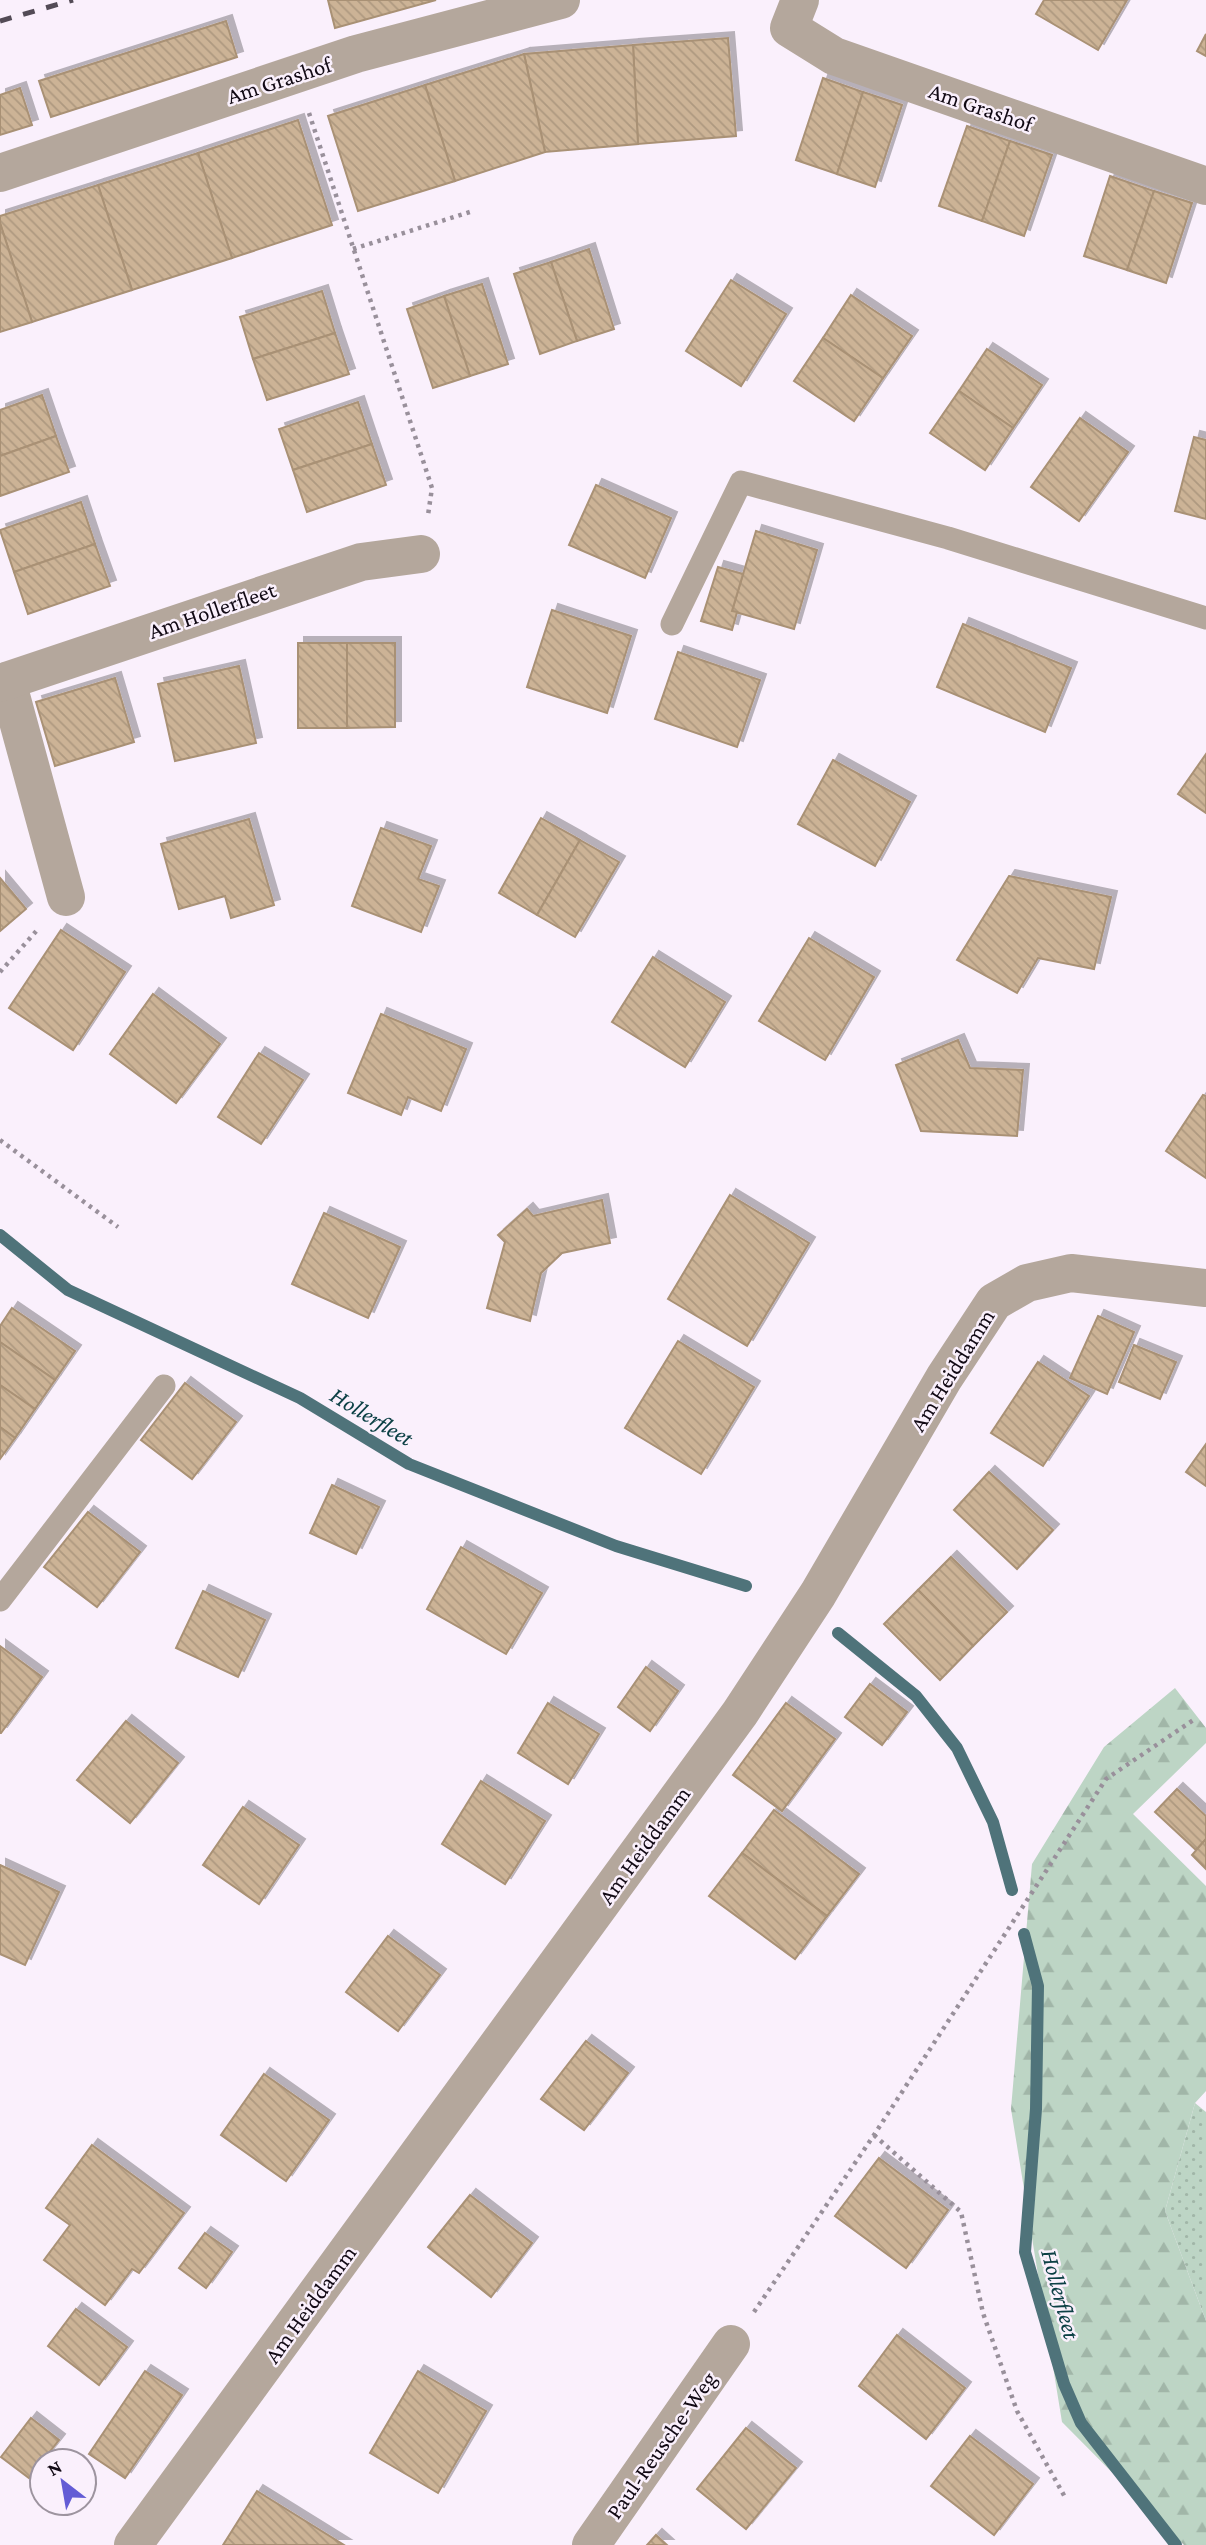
<svg xmlns="http://www.w3.org/2000/svg" width="1206" height="2545" font-family="'Crimson Pro',serif">
	<defs>
		<pattern id="grass-dots" width="8" height="8" patternUnits="userSpaceOnUse" patternTransform="scale(1.75)"><rect width="8" height="8" fill="#bdd5c5"/><path d="M2 2h.1M6 6h.1" fill="none" stroke="#a1b6a8" stroke-width="1.8" stroke-linecap="round"/></pattern>
		<pattern id="forest-firs" width="22" height="20" patternUnits="userSpaceOnUse" patternTransform="scale(1.75)"><rect width="22" height="20" fill="#bdd5c5"/><path d="M5 1l3.5 6h-7zM16 11l3.5 6h-7z" fill="#a1b6a8"/></pattern>
		<pattern id="building-back-hatch" width="6" height="6" patternUnits="userSpaceOnUse" patternTransform="scale(1.75)"><rect width="6" height="6" fill="#ccb396"/><path d="M-1 5l2 2M0 0l6 6M5-1l2 2" fill="none" stroke="#ae9980"/></pattern>
		<filter id="shadow"><feDropShadow dx="6" dy="-6" stdDeviation="0" flood-color="#0004"/></filter>
	</defs>
	<rect width="100%" height="100%" fill="#faf0fc"/>
	<polygon fill="url(#grass-dots)" points="1195,2103 1206,2112 1206,2321 1165,2211"/>
	<polygon fill="url(#forest-firs)" points="1175,1688 1206,1728 1206,1743 1133,1814 1206,1886 1206,2091 1195,2103 1165,2211 1206,2321 1206,2545 1184,2545 1062,2422 1011,2109 1032,1864 1104,1747"/>
	<g fill="none" stroke-linecap="round" stroke-linejoin="round">
		<g stroke="#4f737a" stroke-width="12">
			<polyline points="0,1235 68,1290 300,1398 409,1464 616,1546 746,1586"/>
			<polyline points="838,1633 916,1696 957,1748 993,1822 1012,1890"/>
			<polyline points="1024,1934 1038,1986 1036,2109 1025,2252 1064,2384 1081,2423 1176,2545"/>
		</g>
	</g>
	<g fill="url(#building-back-hatch)" stroke="#a99175" stroke-width="2" filter="url(#shadow)">
		<polygon points="328,0 436,0 335,28"/>
		<polygon points="1044,0 1127,0 1098,50 1036,14"/>
		<polygon points="226,21 237,57 51,117 39,81"/>
		<polygon points="1206,34 1206,56 1197,51"/>
		<polygon points="728,38 736,136 638,144 633,45"/>
		<polygon points="633,45 638,144 545,152 524,54"/>
		<polygon points="524,54 545,152 455,181 425,85"/>
		<polygon points="823,78 863,92 837,174 796,160"/>
		<polygon points="425,85 455,181 358,211 328,116"/>
		<polygon points="20,88 32,125 0,135 0,95"/>
		<polygon points="863,92 902,105 875,187 837,174"/>
		<polygon points="298,120 332,225 232,258 198,153"/>
		<polygon points="967,126 1010,141 982,221 939,206"/>
		<polygon points="1010,141 1052,155 1024,236 982,221"/>
		<polygon points="198,153 232,258 132,290 98,185"/>
		<polygon points="1110,176 1154,191 1127,270 1084,256"/>
		<polygon points="98,185 132,290 32,322 0,223 0,216"/>
		<polygon points="1154,191 1192,203 1166,283 1127,270"/>
		<polygon points="0,223 32,322 0,332"/>
		<polygon points="589,249 614,329 577,341 551,262"/>
		<polygon points="551,262 577,341 540,354 514,274"/>
		<polygon points="731,280 786,314 741,386 686,351"/>
		<polygon points="482,284 508,364 470,376 444,296"/>
		<polygon points="322,291 335,333 253,359 240,317"/>
		<polygon points="851,295 912,336 883,378 823,338"/>
		<polygon points="444,296 470,376 433,388 407,309"/>
		<polygon points="335,333 349,374 267,400 253,359"/>
		<polygon points="823,338 883,378 854,421 794,381"/>
		<polygon points="987,349 1042,385 1013,428 959,391"/>
		<polygon points="959,391 1013,428 985,470 930,433"/>
		<polygon points="42,395 56,436 0,456 0,410"/>
		<polygon points="358,402 372,444 293,470 279,429"/>
		<polygon points="1080,418 1128,452 1079,521 1031,487"/>
		<polygon points="56,436 69,472 0,496 0,456"/>
		<polygon points="1194,437 1206,440 1206,519 1175,511"/>
		<polygon points="372,444 386,485 307,512 293,470"/>
		<polygon points="596,485 671,518 645,578 569,545"/>
		<polygon points="81,502 95,544 14,572 0,530"/>
		<polygon points="756,531 817,550 794,629 732,611"/>
		<polygon points="95,544 110,586 28,614 14,572"/>
		<polygon points="718,567 743,574 732,611 737,612 732,630 701,621"/>
		<polygon points="552,610 631,636 607,713 527,687"/>
		<polygon points="963,624 1071,668 1045,732 937,687"/>
		<rect x="298" y="643" width="49" height="85"/>
		<polygon points="347,643 395,643 395,727 347,728"/>
		<polygon points="678,652 760,680 737,747 655,719"/>
		<polygon points="239,666 256,743 175,761 158,684"/>
		<polygon points="115,678 134,742 55,766 36,702"/>
		<polygon points="1206,754 1206,813 1178,794"/>
		<polygon points="833,760 910,802 875,866 798,824"/>
		<polygon points="541,818 580,840 537,915 499,893"/>
		<polygon points="249,819 274,905 231,918 225,896 179,909 161,844"/>
		<polygon points="381,828 431,846 418,879 439,886 421,932 352,906"/>
		<polygon points="580,840 619,862 575,937 537,915"/>
		<polygon points="1009,876 1111,897 1094,969 1038,958 1017,993 957,960"/>
		<polygon points="0,878 26,909 0,931"/>
		<polygon points="61,930 125,972 73,1050 9,1008"/>
		<polygon points="809,938 874,977 825,1060 759,1021"/>
		<polygon points="653,957 725,1002 685,1067 612,1022"/>
		<polygon points="153,994 220,1044 176,1103 110,1054"/>
		<polygon points="381,1014 466,1049 441,1111 408,1097 401,1115 348,1093"/>
		<polygon points="958,1040 970,1068 1023,1070 1017,1136 921,1131 896,1065"/>
		<polygon points="259,1053 303,1080 261,1144 218,1117"/>
		<polygon points="1203,1095 1206,1096 1206,1178 1166,1151"/>
		<polygon points="730,1195 809,1243 747,1346 668,1299"/>
		<polygon points="602,1200 610,1243 562,1253 541,1273 530,1321 487,1308 505,1242 498,1235 527,1209 533,1216"/>
		<polygon points="324,1213 400,1247 368,1318 292,1284"/>
		<polygon points="12,1308 75,1351 55,1380 0,1342 0,1326"/>
		<polygon points="1098,1316 1134,1332 1107,1394 1070,1378"/>
		<polygon points="678,1341 754,1387 701,1474 625,1428"/>
		<polygon points="0,1342 55,1380 35,1409 0,1385"/>
		<polygon points="1134,1345 1176,1362 1160,1399 1119,1382"/>
		<polygon points="1038,1362 1089,1396 1043,1466 991,1433"/>
		<polygon points="185,1383 236,1422 192,1479 141,1440"/>
		<polygon points="0,1385 35,1409 15,1438 0,1427"/>
		<polygon points="0,1427 15,1438 0,1459"/>
		<polygon points="1206,1444 1206,1486 1186,1472"/>
		<polygon points="989,1472 1053,1530 1017,1569 954,1510"/>
		<polygon points="332,1485 379,1507 356,1554 310,1533"/>
		<polygon points="88,1512 140,1552 97,1607 44,1567"/>
		<polygon points="461,1547 542,1593 506,1654 427,1609"/>
		<polygon points="951,1557 1007,1612 973,1646 918,1590"/>
		<polygon points="918,1590 973,1646 940,1680 884,1624"/>
		<polygon points="203,1591 265,1620 238,1677 176,1648"/>
		<polygon points="0,1646 42,1677 1,1733 0,1733"/>
		<polygon points="646,1667 678,1691 650,1731 618,1707"/>
		<polygon points="870,1684 907,1712 882,1745 845,1717"/>
		<polygon points="548,1703 599,1734 568,1784 518,1753"/>
		<polygon points="786,1703 835,1739 782,1811 733,1775"/>
		<polygon points="126,1721 178,1763 130,1823 77,1780"/>
		<polygon points="481,1781 545,1821 505,1884 442,1844"/>
		<polygon points="1177,1789 1206,1816 1206,1839 1196,1850 1155,1812"/>
		<polygon points="243,1807 299,1845 259,1904 203,1865"/>
		<polygon points="774,1810 859,1874 827,1916 742,1853"/>
		<polygon points="1206,1839 1206,1869 1192,1855"/>
		<polygon points="742,1853 827,1916 795,1959 709,1896"/>
		<polygon points="0,1865 59,1892 25,1965 0,1954"/>
		<polygon points="388,1936 440,1975 398,2031 346,1992"/>
		<polygon points="586,2041 628,2073 584,2130 541,2099"/>
		<polygon points="264,2074 329,2120 286,2181 221,2135"/>
		<polygon points="92,2145 184,2213 139,2273 132,2269 105,2305 44,2260 70,2225 46,2208"/>
		<polygon points="879,2158 948,2210 906,2268 835,2216"/>
		<polygon points="470,2195 532,2243 491,2297 428,2247"/>
		<polygon points="205,2233 232,2252 206,2288 179,2268"/>
		<polygon points="76,2309 127,2347 99,2385 48,2346"/>
		<polygon points="897,2335 965,2388 926,2439 859,2386"/>
		<polygon points="145,2371 182,2395 125,2478 89,2454"/>
		<polygon points="418,2371 486,2411 438,2493 370,2453"/>
		<polygon points="31,2418 59,2440 29,2478 1,2457"/>
		<polygon points="746,2428 796,2468 746,2529 697,2489"/>
		<polygon points="970,2436 1033,2484 994,2535 931,2486"/>
		<polygon points="257,2491 344,2545 223,2545"/>
		<polygon points="656,2535 667,2545 647,2545"/>
	</g>
	<g fill="none" stroke-linecap="round" stroke-linejoin="round">
		<g stroke="#99909b" stroke-width="4.5" stroke-dasharray="3.5 5" stroke-linecap="butt">
			<polyline points="309,113 432,488 428,515"/>
			<polyline points="353,249 473,211"/>
			<polyline points="0,972 39,928"/>
			<polyline points="0,1140 118,1227"/>
			<polyline points="874,2135 961,2212 983,2313 1017,2411 1066,2499"/>
			<polyline points="754,2312 874,2135 1106,1779 1195,1719"/>
		</g>
		<g stroke="#b4a79c" stroke-width="23">
			<polyline points="672,624 741,482 948,538 1206,618"/>
			<polyline points="0,1600 164,1386"/>
		</g>
		<g stroke="#b4a79c" stroke-width="38">
			<polyline points="800,0 789,28 834,56 1206,186"/>
			<polyline points="0,173 356,54 561,0"/>
			<polyline points="7,681 66,897"/>
			<polyline points="0,683 361,562 421,554"/>
			<polyline points="133,2545 740,1713 818,1594 944,1378 994,1302 1027,1283 1071,1273 1206,1288"/>
			<polyline points="591,2545 731,2344"/>
		</g>
		<polyline stroke="#534b56" stroke-width="5" stroke-dasharray="12 12" stroke-linecap="butt" points="0,21 73,0"/>
	</g>
	<g text-anchor="middle" dominant-baseline="central" stroke-width="5" stroke-linejoin="round" paint-order="stroke">
		<g font-size="23" fill="#110914" stroke="#faf0fc">
			<text transform="translate(279 80) rotate(-18)">Am Grashof</text>
			<text transform="translate(981 107) rotate(19)">Am Grashof</text>
			<text transform="translate(212 610) rotate(-19)">Am Hollerfleet</text>
			<text transform="translate(952 1370) rotate(-58)">Am Heiddamm</text>
			<text transform="translate(644 1845) rotate(-54)">Am Heiddamm</text>
			<text transform="translate(310 2304) rotate(-54)">Am Heiddamm</text>
			<text transform="translate(661 2445) rotate(-55)">Paul-Reusche-Weg</text>
		</g>
		<g font-size="24" font-style="italic" fill="#0c4045" stroke="#faf0fc">
			<text transform="translate(372 1416) rotate(31)">Hollerfleet</text>
			<text transform="translate(1061 2294) rotate(75)">Hollerfleet</text>
		</g>
	</g>
	<g transform="translate(63 2482) rotate(329)"><circle r="33" fill="#faf0fc" stroke="#9d949f" stroke-width="2"/>
	<path d="M0-5L12 26L0 18L-12 26Z" fill="#635cd5"/>
	<text y="-10" font-size="19" font-weight="bold" text-anchor="middle" fill="#110914">N</text>
	</g>
</svg>
